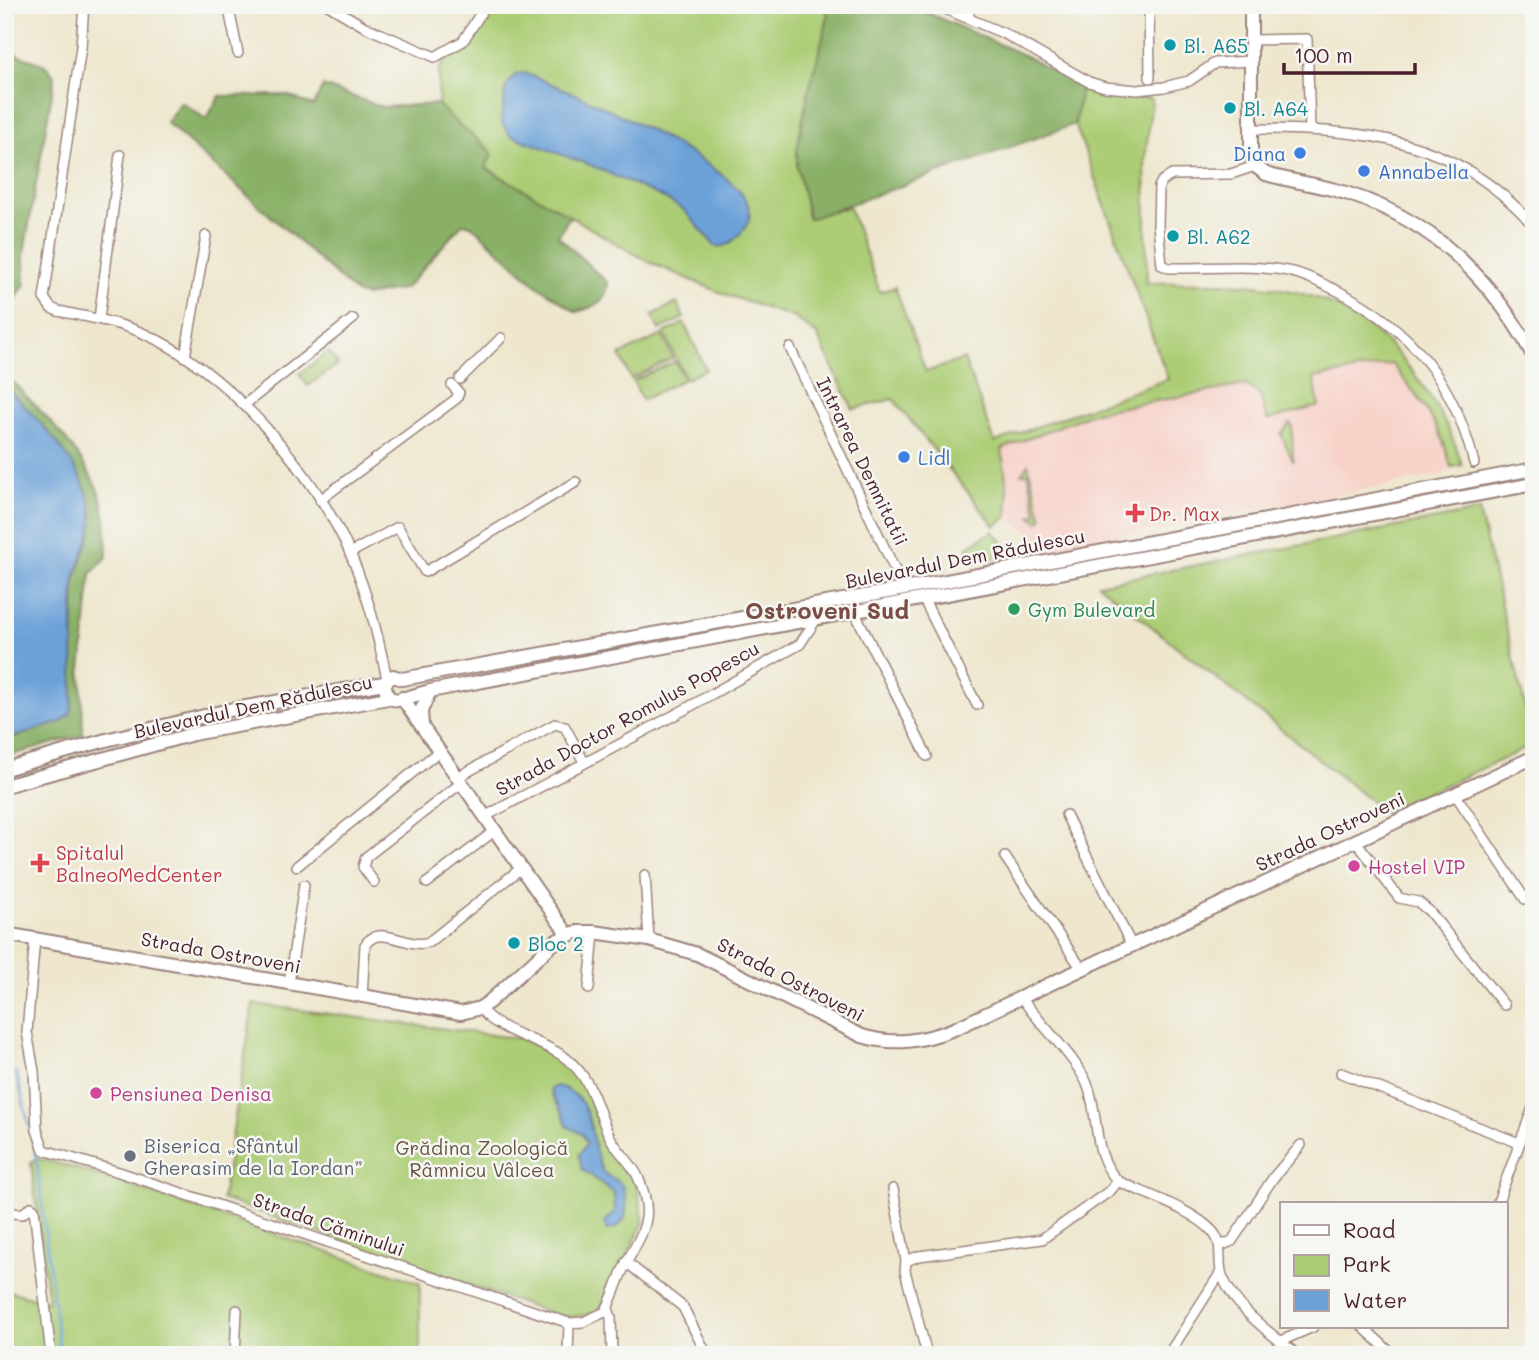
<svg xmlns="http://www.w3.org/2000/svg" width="1539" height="1360" font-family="Mali,sans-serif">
	<rect width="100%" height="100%" fill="#f6f6f2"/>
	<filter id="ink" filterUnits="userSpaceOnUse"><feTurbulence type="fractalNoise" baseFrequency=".0143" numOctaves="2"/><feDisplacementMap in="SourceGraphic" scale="14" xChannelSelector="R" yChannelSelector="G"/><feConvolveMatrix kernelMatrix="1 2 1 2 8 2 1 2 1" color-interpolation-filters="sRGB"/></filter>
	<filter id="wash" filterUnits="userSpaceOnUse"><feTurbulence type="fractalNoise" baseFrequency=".00686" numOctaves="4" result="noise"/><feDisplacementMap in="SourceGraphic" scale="28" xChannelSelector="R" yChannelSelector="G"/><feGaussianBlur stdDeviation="1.57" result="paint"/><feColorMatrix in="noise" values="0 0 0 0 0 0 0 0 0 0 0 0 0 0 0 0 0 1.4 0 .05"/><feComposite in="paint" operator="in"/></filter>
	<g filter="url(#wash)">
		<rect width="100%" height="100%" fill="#eee7ce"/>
		<polygon fill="#f7d1c7" points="1392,364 1426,406 1446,442 1452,470 1441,475 1052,549 1007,517 1008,496 1002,449 1071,420 1095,412 1245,385 1260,395 1268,419 1319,406 1313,378"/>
		<g fill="#accd75" stroke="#7b7650" stroke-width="2">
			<path d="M493 5H827C830 44 801 105 798 148 796 170 805 197 808 218L849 207 880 292 895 287 926 372 964 359 995 442 1168 379 1075 124 1081 88 1152 99 1145 160 1147 283C1256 282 1340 277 1412 371 1435 401 1452 430 1462 465L1451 467C1442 426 1418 397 1392 364L1314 378 1319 406 1267 420 1260 395 1245 385 1095 412 1002 449 1008 496 1007 517 995 526 893 399 853 409 817 335 795 318 724 294 649 262 486 168 492 153C475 135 453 124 438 104L439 71 443 63 473 39Z"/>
			<polygon points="677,303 684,318 659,330 652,315"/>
			<polygon points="684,323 706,369 686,379 664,333"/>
			<polygon points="662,335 673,358 631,379 620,355"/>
			<polygon points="329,352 338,364 308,386 299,374"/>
			<polygon points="675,361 684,379 642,400 633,381"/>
			<polygon points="1290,423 1292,426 1293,461 1281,434"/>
			<polygon points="1028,464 1042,519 1039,522 1031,516 1037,514 1028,473 1021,474"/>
			<polygon points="1479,511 1534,745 1385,812 1098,584"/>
			<polygon points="993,531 1014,555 975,561 967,547"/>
			<polygon points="253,1004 523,1039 552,1053 582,1079 602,1134 619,1161 635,1177 644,1222 602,1306 594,1314 564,1318 222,1199"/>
			<polygon points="38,1158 92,1173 420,1283 420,1355 5,1355 5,1290 48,1302 31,1162"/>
		</g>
		<g fill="#89b066" stroke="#6a6848" stroke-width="2">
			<polygon points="827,5 910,5 1028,57 1081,88 1075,124 809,219 797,166 797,151 808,93 828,18"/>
			<polygon points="5,50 45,65 55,76 24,253 25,284 16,299 5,305"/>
			<path d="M323 86 382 107 438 104C453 124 475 135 492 153L486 168 570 216 558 236 608 283C608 302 592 308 576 312L534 283 471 225 462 224 406 288 366 296 356 293 166 122 181 102 206 119 220 96 287 95 313 106Z"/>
			<path d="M5 374C40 411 83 449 101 498 107 517 106 538 107 557L91 574 81 670 83 735 5 757V740L61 722 72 700 75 581 91 533 90 502 71 463 5 386Z"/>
		</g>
		<g fill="#6ca1d8" stroke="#5b6082" stroke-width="2">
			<path d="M524 73C570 90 735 162 749 207 752 218 746 228 738 236 731 243 725 248 715 246L684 210 662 197 590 165 511 136 501 122 506 87 516 74Z"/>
			<path d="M5 386C36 417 96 476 92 523 90 545 76 564 74 585 71 627 76 671 71 713L61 722 5 740Z"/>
			<path d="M557 1086C598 1096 588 1142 602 1170 607 1179 618 1177 623 1187 628 1203 630 1229 607 1230L604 1223 615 1212 614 1193 582 1169 579 1155 587 1143 582 1134 567 1126C564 1112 553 1102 550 1089Z"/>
		</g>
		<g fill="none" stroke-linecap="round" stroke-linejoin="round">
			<polyline stroke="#6ca1d8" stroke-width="2.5" points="16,1072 36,1155 60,1355"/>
		</g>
	</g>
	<g filter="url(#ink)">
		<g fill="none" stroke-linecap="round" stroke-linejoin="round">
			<defs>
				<g id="street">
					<path d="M84 5 81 47 44 298 51 308 58 311C88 317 118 322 145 334 225 370 304 461 343 538 365 582 377 631 387 679"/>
					<polyline points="228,5 238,53"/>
					<polyline points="328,5 365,27 435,57 463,41 486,5"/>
					<polyline points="936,5 1005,34 1089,82 1105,87 1137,90 1164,87 1189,81 1215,63 1251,61"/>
					<polyline points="966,5 970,19"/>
					<polyline points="1149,5 1150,78"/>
					<polyline points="1251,40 1307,39 1310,129"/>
					<path d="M1251 129C1362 129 1456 136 1534 226"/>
					<path d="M1255 166 1231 174 1172 175 1162 181 1159 187 1158 225 1162 265 1169 268C1208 269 1253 263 1292 272 1307 275 1322 284 1336 290 1412 328 1454 382 1474 463"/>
					<polyline points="99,319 120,155"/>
					<polyline points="790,348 904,589"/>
					<polyline points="185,357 206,236"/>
					<polyline points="460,379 501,338"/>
					<polyline points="244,405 353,319"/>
					<polyline points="320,500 456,399 459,393 452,385"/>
					<polyline points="350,553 398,527 425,572 576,482"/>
					<polyline points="924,600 977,705"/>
					<polyline points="855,613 927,756"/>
					<polyline points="1529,759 1534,770"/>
					<polyline points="456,778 555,724 565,727 584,762"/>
					<polyline points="1455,794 1525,899"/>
					<polyline points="1066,815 1132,946"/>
					<polyline points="484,817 682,711 800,644 815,621"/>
					<polyline points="1355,840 1399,898 1418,902 1429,911 1504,1005"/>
					<polyline points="1005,857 1082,969"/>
					<polyline points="297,866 438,752"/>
					<polyline points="645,875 649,940"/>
					<polyline points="374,882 363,867 366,857 460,784"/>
					<polyline points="427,883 493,832"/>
					<path d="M35 938 27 1032 34 1071 37 1130 44 1150 119 1172 569 1323 583 1322 605 1312C612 1300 616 1285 622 1272 639 1235 658 1222 638 1177 631 1161 615 1150 608 1133 596 1106 592 1079 567 1059 542 1039 498 1033 480 1008"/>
					<polyline points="289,983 304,885"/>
					<polyline points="589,989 594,932"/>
					<path d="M362 997 365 945C379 922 408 950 429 942L520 869"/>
					<path d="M1021 997C1039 1024 1081 1062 1089 1089 1099 1121 1093 1156 1118 1181 1145 1194 1194 1210 1213 1232 1225 1246 1216 1263 1223 1278 1238 1312 1270 1332 1297 1355"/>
					<polyline points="1341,1073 1519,1143"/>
					<polyline points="893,1189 906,1261 905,1271 927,1355"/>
					<polyline points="1497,1204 1534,1105"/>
					<polyline points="5,1212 22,1214 31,1207 34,1209 51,1355"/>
					<polyline points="1220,1246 1232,1241 1273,1178 1301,1145"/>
					<polyline points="906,1261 919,1256 1042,1239 1111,1190 1118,1181"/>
					<polyline points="626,1262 683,1307 707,1355"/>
					<polyline points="608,1308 611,1318 612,1355"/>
					<polyline points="1363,1327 1393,1355"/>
					<polyline points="1281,1341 1313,1327"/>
					<polyline points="235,1355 237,1310"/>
					<polyline points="568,1355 569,1323"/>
					<polyline points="1168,1355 1221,1272"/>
				</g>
				<g id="secondary">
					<path d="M1251 5V153L1255 166 1266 174C1293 182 1322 185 1349 194 1433 221 1493 280 1534 357"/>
					<polyline points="388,698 384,683 393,676 402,679 904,589 1534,469"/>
					<polyline points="402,698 568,935"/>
					<polyline points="422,726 421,711 430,691"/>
					<polyline points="5,769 106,740 229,710 384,683"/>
					<polyline points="5,786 193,734 388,698 398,700 430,691 1534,484"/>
					<path d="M5 934 461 1013 480 1008 489 1002 556 941 576 932H594L649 940 697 954 862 1036C894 1046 923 1041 954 1029L1534 757"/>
				</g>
			</defs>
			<use href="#street" stroke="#9c837c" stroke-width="12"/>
			<use href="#secondary" stroke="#9c837c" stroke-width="16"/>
			<use href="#street" stroke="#fff" stroke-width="9"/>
			<use href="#secondary" stroke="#fff" stroke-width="12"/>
		</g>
	</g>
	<g fill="#0f9aa8" stroke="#f6f6f2" stroke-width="2.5">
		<circle cx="1170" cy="45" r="7"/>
		<circle cx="1230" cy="108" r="7"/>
		<circle cx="1173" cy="236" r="7"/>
		<circle cx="514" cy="943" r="7"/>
	</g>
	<g fill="#3f7fe0" stroke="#f6f6f2" stroke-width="2.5">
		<circle cx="1300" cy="153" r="7"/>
		<circle cx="1364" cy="171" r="7"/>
		<circle cx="904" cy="457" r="7"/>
	</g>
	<g fill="#e0444e" stroke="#f6f6f2" stroke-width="2.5">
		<path d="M1131.5 502.5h7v7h7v7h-7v7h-7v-7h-7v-7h7z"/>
		<path d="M36.5 852.5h7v7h7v7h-7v7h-7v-7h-7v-7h7z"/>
	</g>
	<circle fill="#2e9e5b" stroke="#f6f6f2" stroke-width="2.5" cx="1014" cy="609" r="7"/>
	<g fill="#d1479c" stroke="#f6f6f2" stroke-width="2.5">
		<circle cx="1354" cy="866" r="7"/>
		<circle cx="96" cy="1093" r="7"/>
	</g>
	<circle fill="#6b7280" stroke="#f6f6f2" stroke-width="2.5" cx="130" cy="1156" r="7"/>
	<g text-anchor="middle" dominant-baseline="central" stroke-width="5" stroke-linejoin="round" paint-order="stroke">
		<g font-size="19" fill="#0d838f" stroke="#f6f6f2" text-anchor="start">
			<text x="1184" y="45">Bl. A65</text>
			<text x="1244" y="108">Bl. A64</text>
			<text x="1187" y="236">Bl. A62</text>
			<text x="528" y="943">Bloc 2</text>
		</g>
		<g font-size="19" fill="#366cbe" stroke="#f6f6f2" text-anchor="start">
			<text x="1286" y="153" text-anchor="end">Diana</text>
			<text x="1378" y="171">Annabella</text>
			<text x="918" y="457">Lidl</text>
		</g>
		<g font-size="19" fill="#4a1f2b" stroke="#f6f6f2">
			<text transform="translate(863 461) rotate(64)">Intrarea Demnitatii</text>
			<text transform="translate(965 558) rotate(-11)">Bulevardul Dem Rădulescu</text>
			<text transform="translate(253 706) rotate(-12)">Bulevardul Dem Rădulescu</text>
			<text transform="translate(627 718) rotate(-29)">Strada Doctor Romulus Popescu</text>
			<text transform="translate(1330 831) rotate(-25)">Strada Ostroveni</text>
			<text transform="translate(221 952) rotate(10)">Strada Ostroveni</text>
			<text transform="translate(791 979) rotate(27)">Strada Ostroveni</text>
			<text transform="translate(329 1224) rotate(19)">Strada Căminului</text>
		</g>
		<g font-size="19" fill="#be3a42" stroke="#f6f6f2" text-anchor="start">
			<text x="1149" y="513">Dr. Max</text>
			<text x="56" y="852">Spitalul<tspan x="56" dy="22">BalneoMedCenter</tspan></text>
		</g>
		<g font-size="19" fill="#27864d" stroke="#f6f6f2" text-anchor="start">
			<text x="1028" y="609">Gym Bulevard</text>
		</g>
		<g font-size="19" fill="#b23c85" stroke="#f6f6f2" text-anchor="start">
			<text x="1368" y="866">Hostel VIP</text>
			<text x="110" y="1093">Pensiunea Denisa</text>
		</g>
		<g font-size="19" fill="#5b616d" stroke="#f6f6f2" text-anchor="start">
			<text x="144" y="1145">Biserica „Sfântul<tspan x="144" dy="22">Gherasim de la Iordan”</tspan></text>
		</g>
		<g font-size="19" fill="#675341" stroke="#f6f6f2">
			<text x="482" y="1147">Grădina Zoologică<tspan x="482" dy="22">Râmnicu Vâlcea</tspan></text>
		</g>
		<g font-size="23" font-weight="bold" fill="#7b4d44" stroke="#f6f6f2">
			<text x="827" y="610">Ostroveni Sud</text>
		</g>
	</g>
	<rect width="1539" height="1360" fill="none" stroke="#f6f6f2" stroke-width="28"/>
	<rect x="1280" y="1202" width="228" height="126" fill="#f6f6f2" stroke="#b1a0a2" stroke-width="2"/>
	<rect x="1294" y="1225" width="35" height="10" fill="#ffffff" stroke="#b1a0a2" stroke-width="2"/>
	<text x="1343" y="1238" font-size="21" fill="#4a1f2b">Road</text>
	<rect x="1294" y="1255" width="35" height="21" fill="#accd75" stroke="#b1a0a2" stroke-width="2"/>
	<text x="1343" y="1272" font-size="21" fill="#4a1f2b">Park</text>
	<rect x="1294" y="1290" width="35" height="21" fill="#6ca1d8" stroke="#b1a0a2" stroke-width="2"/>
	<text x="1343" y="1308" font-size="21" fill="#4a1f2b">Water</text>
	<path d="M1284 63v10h131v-10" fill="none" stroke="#4a1f2b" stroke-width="3.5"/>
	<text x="1294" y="63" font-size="21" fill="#4a1f2b" stroke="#f6f6f2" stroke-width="5" paint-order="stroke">100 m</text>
</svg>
